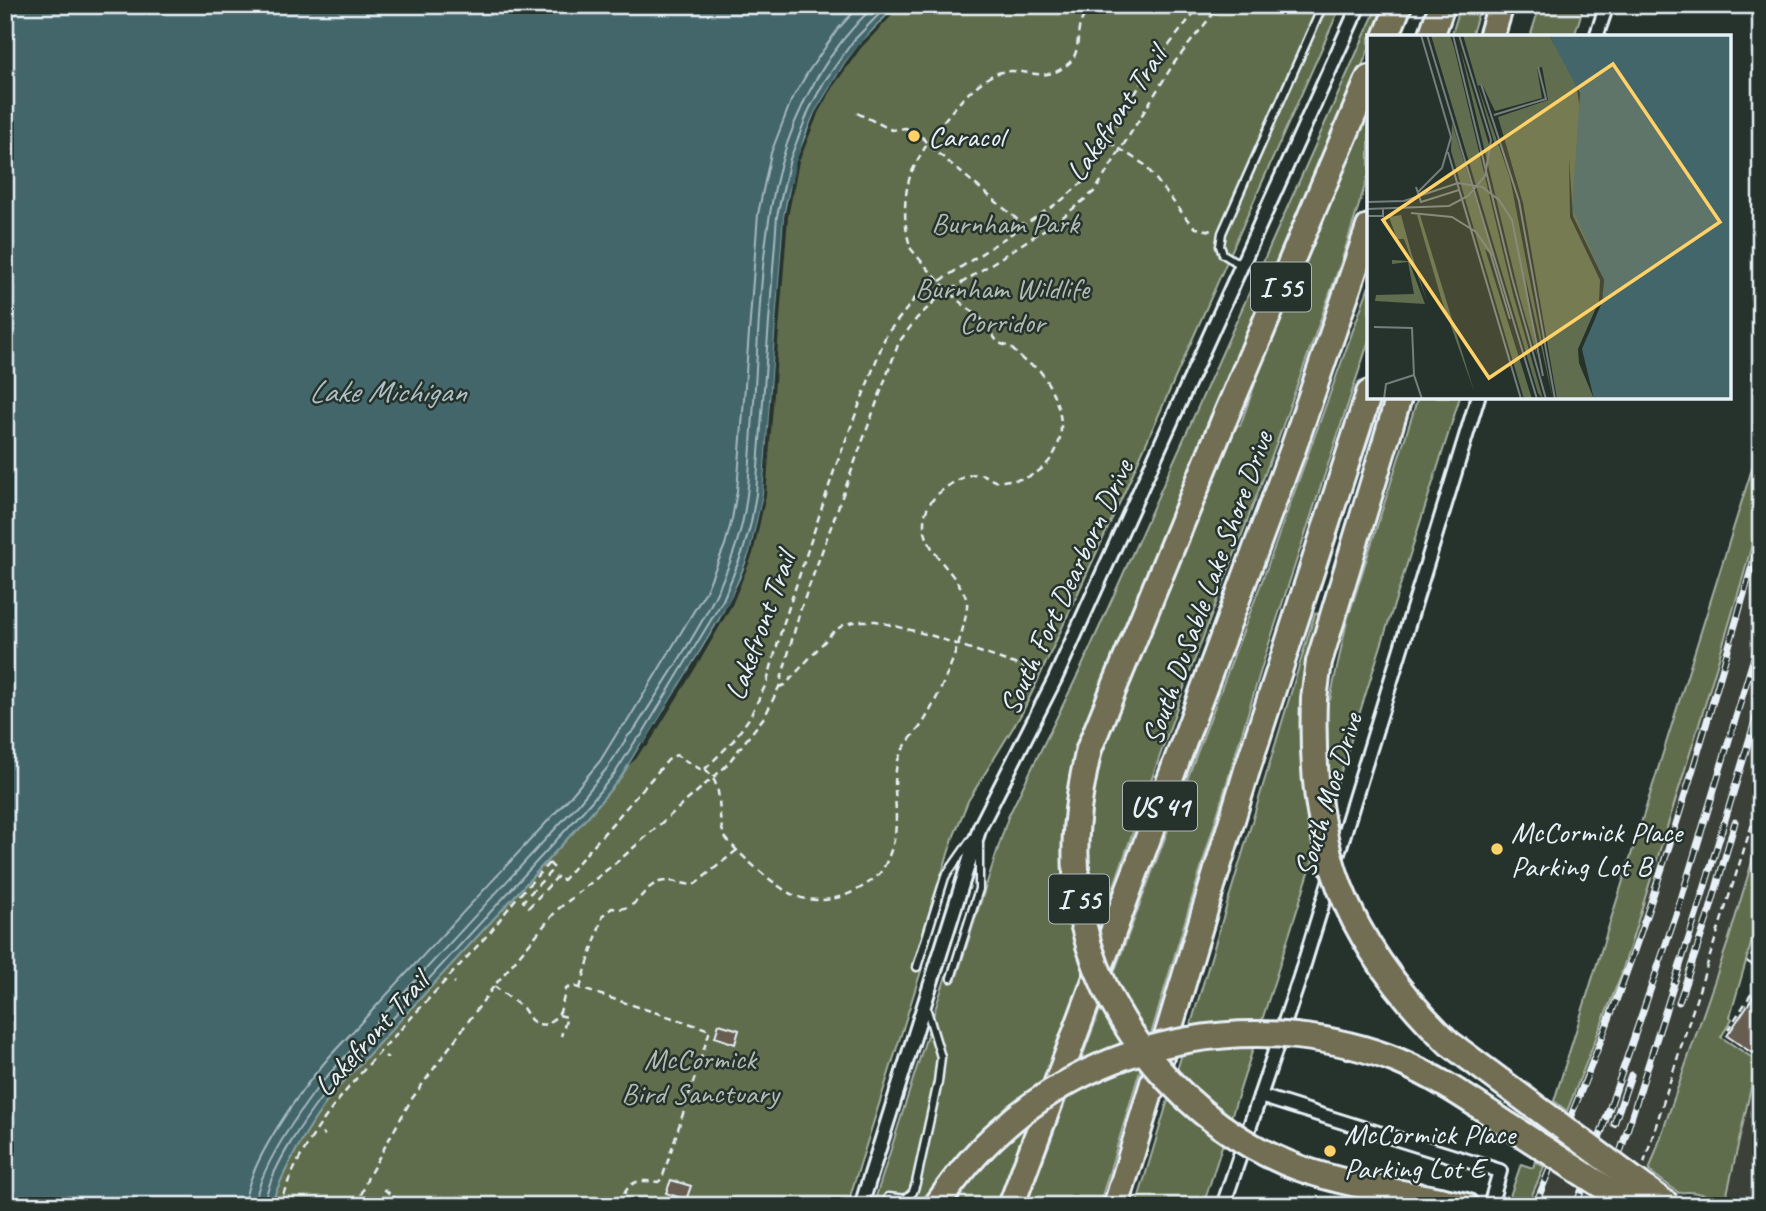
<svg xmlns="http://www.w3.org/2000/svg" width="1766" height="1211" font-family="Caveat,sans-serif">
	<rect width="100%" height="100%" fill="#26332d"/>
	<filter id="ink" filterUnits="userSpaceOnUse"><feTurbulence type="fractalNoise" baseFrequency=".0143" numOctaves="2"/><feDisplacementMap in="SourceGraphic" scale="14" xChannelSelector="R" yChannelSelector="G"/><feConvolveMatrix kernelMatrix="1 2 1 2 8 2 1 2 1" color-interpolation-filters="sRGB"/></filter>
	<g filter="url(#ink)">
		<g fill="#3a4038">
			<polygon points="1761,512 1761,832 1728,942 1685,1068 1671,1148 1649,1172 1642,1199 1652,1206 1528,1206 1621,975"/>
			<polygon points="1753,1074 1761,1079 1761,1206 1729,1206 1725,1203 1727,1188"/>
		</g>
		<g fill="#606d4e" stroke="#a4afa3" stroke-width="2">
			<path d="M898 5H1341L1124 493 1038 680 1022 713 968 801 953 838 913 965 922 968 847 1206H270C286 1165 307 1128 333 1093L590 814 621 777 642 743 805 136 845 63Z"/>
			<polygon points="1378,5 1387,5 1374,37 1369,37 1369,49 1263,301 1212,415 1240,426 1277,322 1369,102 1369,173 1341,262 1277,442 1185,685 1049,1069 996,1206 941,1206 926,1195 919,1206 873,1206 940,994 946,976 956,979 1008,817 1082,666"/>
			<polygon points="1461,5 1481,5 1471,37 1451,37"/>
			<polygon points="1540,5 1584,5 1574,37 1530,37"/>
			<polygon points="1369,286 1369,340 1267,650 1099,1206 1026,1206 1265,573"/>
			<polygon points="1418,397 1460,397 1203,1206 1136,1206 1315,613 1319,614 1306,659 1301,697 1330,700 1347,621"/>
			<polygon points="1761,440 1761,512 1743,577 1701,718 1621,975 1567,1111 1554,1101"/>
			<path d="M1761 832V878L1756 895 1759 916 1730 1017 1732 1019 1721 1037 1757 1061 1725 1203C1711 1197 1695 1189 1679 1193L1649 1171 1728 942Z"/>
			<polygon points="1535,1161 1544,1167 1529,1202 1509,1199 1521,1164 1533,1168"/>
		</g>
		<path fill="#43666a" stroke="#859ea3" stroke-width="2" d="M5 5H898L878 24 845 63 815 113 805 136 787 200 784 217 763 494 750 553 729 603 644 745 641 744 621 777 590 814 333 1093C307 1128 286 1165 270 1206H5Z"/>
		<polygon fill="#26332d" points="898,5 902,5 861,48 833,87 818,114 799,162 788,217 766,495 753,554 732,605 701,659 647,747 643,748 636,759 628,766 642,743 644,744 719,621 740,579 750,553 763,494 784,217 796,161 815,113 845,63 859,45"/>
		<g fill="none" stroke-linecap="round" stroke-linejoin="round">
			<g stroke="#a6b9bf" stroke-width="2">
				<path d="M245 1206C246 1164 303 1087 330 1056L570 797 600 761 619 730 627 722 706 591 725 545 732 519 737 491 758 214 771 153 791 101 808 72 838 29 860 5"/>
				<path d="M255 1206C257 1171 300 1111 321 1083L578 804 608 767 628 736 635 729C675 664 724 599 742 524 749 493 750 461 752 429 765 274 751 122 875 5"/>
				<path d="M264 1206C268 1171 306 1117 328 1089L584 810 615 773 636 740 641 736 723 600 743 551 751 523 756 494 777 216 790 159 809 110 824 82 853 41 888 5"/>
			</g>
		</g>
		<g fill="#675d51" stroke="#e8f1f8" stroke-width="2">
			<polygon points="1761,985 1761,1059 1727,1036"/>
			<polygon points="719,1024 739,1030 735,1044 715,1037"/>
			<polygon points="671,1180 691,1186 686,1200 666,1193"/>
		</g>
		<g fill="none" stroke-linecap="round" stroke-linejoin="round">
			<defs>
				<g id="service">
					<polyline points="1241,265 1223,254 1220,246 1222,233 1323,5"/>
					<polyline points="917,967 945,877 973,837"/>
					<polyline points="951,978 979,889 979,844"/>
					<polyline points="888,1197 907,1199"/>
					<polyline points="898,1206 913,1192 916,1183 938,1082 941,1057 926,1007"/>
				</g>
				<g id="minor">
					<polyline points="1596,37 1607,5"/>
					<polyline points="1260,1096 1500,1171 1490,1206"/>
					<polyline points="861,1206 980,827 1055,679 1359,5"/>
					<polyline points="1223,1206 1300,977 1478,397"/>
				</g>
				<g id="motorway">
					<polyline points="1386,37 1399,5"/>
					<polyline points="1431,37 1442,5"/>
					<polyline points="1491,37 1501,5"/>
					<polyline points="1224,420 1369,78"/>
					<polyline points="1314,699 1319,662 1399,397"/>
					<polyline points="1439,1200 1466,1206"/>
					<polyline points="1011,1206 1293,449 1369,227"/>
					<polyline points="1116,1206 1247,770 1369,393"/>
				</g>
			</defs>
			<use href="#service" stroke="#e8f1f8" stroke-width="11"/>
			<use href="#minor" stroke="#e8f1f8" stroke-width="18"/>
			<use href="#motorway" stroke="#e8f1f8" stroke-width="30"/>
			<g stroke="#e8f1f8" stroke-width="2.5" stroke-dasharray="7 5" stroke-linecap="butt">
				<polyline points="857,113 892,130 905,128 919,132 927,144 1024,225"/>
				<polyline points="1109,142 1145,165 1190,223 1196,228 1212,231"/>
				<polyline points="779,687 785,685 834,631 845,624 860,621 876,621 933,636 1041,673"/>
				<polyline points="705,769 733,741 750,717 767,682 782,628 834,471 886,335 916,297 1062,200 1084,181 1146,75 1200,5"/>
				<path d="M549 863 554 868 523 901 529 907 558 876 563 880 668 760 676 755 700 769H705C727 788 714 813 725 837 736 852 776 887 793 895 822 907 854 896 876 877 884 871 890 854 893 844 901 817 889 780 900 755 906 741 920 730 927 716 942 690 964 637 967 607 970 578 906 546 929 505 936 492 961 475 976 474 985 473 987 478 995 481 999 482 1006 480 1011 480 1040 480 1062 454 1061 425 1061 408 1050 384 1040 371 1036 366 1032 366 1027 363 1021 359 1017 353 1011 348 1007 345 1001 345 997 341 992 335 989 326 982 320 975 312 965 307 958 300 941 284 926 267 911 249 904 229 903 201 909 180 917 151 971 77 1002 72 1028 67 1043 85 1068 64 1079 55 1077 42 1079 29 1080 21 1086 12 1091 5"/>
				<polyline points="1755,951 1748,962 1761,970"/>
				<polyline points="1756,967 1761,960"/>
				<polyline points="454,982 455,983"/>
				<path d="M494 986 523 1008 531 1020 537 1024 548 1025 560 1012 566 989 573 986 710 1030 662 1179 658 1182C633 1179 628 1182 619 1206"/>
				<path d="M580 988 603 915 612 908C641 914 640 883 665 881 674 880 685 885 694 885L737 850"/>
				<polyline points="559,1015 567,1017 561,1036"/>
				<polyline points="1728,1030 1761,979"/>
				<polyline points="385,1056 388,1058"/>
				<polyline points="322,1133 325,1135"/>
				<polyline points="1644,1163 1761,796"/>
				<polyline points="384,1189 405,1206"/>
				<path d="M279 1206C302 1136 351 1083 400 1030 430 997 461 964 491 931L514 901 549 863"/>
				<polyline points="357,1206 368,1177 411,1100 494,986 557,910 624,856 725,767 765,716 779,687 800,611 899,342 917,318 937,299 1059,220 1095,191 1174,63 1220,5"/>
			</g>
			<use href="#service" stroke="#26332d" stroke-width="6"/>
			<use href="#minor" stroke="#26332d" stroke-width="12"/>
			<use href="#motorway" stroke="#726e52" stroke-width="24"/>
			<defs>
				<g id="rail">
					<polyline points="1679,1002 1710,910 1735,822"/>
					<polyline points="1614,1124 1631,1075"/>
					<path d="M1535 1206C1569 1120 1605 1035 1635 948 1683 812 1721 673 1761 535"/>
					<polyline points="1576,1206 1678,909 1761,634"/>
					<polyline points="1603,1206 1699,906 1761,701"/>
				</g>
			</defs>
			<use href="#rail" stroke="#e8f1f8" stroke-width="7"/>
			<use href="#rail" stroke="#26332d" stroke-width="4.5" stroke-dasharray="13" stroke-linecap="butt"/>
			<defs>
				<g id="motorway-bridge">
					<path d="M1224 420 1089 749C1077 802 1071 847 1079 902 1097 1020 1188 1127 1299 1168 1344 1184 1392 1191 1439 1200"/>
					<path d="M1314 699C1309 845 1343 941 1449 1043L1669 1206"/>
					<path d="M938 1203C956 1177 976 1152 1000 1131 1105 1034 1267 1008 1398 1061 1437 1077 1473 1102 1508 1125 1550 1152 1592 1179 1633 1206"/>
				</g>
			</defs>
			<use href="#motorway-bridge" stroke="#e8f1f8" stroke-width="30" stroke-linecap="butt"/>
			<use href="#motorway-bridge" stroke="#726e52" stroke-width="24"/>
		</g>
	</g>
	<g fill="#ffd166" stroke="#26332d" stroke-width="2.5">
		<circle cx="914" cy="136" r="7"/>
		<circle cx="1497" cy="849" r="7"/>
		<circle cx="1330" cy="1151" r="7"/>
	</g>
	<g text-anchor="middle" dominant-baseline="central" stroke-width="5" stroke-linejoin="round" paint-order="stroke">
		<g fill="#26332d" stroke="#aeb8bb" stroke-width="2">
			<rect x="1251" y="262.5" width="60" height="49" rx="5"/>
			<rect x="1123" y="781.5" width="74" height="49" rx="5"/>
			<rect x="1049" y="874.5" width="60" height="49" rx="5"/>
		</g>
		<g font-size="28" font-weight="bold" fill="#e8f1f8">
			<text x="1281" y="287">I 55</text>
			<text x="1160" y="806">US 41</text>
			<text x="1079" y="899">I 55</text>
		</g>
		<g font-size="30" fill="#e8f1f8" stroke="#26332d">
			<text transform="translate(1116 114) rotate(-56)">Lakefront Trail</text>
			<text transform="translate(1066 587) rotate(-65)">South Fort Dearborn Drive</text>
			<text transform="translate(1207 588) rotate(-70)">South DuSable Lake Shore Drive</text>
			<text transform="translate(760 626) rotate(-70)">Lakefront Trail</text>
			<text transform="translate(1328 795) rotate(-73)">South Moe Drive</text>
			<text transform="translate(371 1034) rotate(-48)">Lakefront Trail</text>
		</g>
		<g font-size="30" fill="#e8f1f8" stroke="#26332d" text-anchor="start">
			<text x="928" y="136">Caracol</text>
			<text x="1511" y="832">McCormick Place<tspan x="1511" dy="34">Parking Lot B</tspan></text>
			<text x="1344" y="1134">McCormick Place<tspan x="1344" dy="34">Parking Lot E</tspan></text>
		</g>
		<g font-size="30" fill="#b2bcb4" stroke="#26332d">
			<text x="1005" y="223">Burnham Park</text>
			<text x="1002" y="288">Burnham Wildlife<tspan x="1002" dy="34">Corridor</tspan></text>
			<text x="700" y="1059">McCormick<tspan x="700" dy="34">Bird Sanctuary</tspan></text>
		</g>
		<g font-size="32" font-style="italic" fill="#aec0c6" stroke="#26332d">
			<text x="387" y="391">Lake Michigan</text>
		</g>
	</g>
	<g transform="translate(1367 35)">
		<rect width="364" height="364" fill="#26332d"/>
		<path d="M64 0H83L87 12 146 259 176 364 171 358ZM96 0H182L209 46 237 257 220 294 227 364H190L156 168 131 82 181 65 175 32 170 33 175 63 128 76 115 49 111 51 143 143 186 364 158 240 170 321 153 263 93 13 123 113 127 107ZM85 88 127 223 118 214 165 364H157L84 116ZM34 180 44 217 60 266 37 204H30L22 182ZM50 180H53L107 356 75 266ZM25 225 42 226 58 269 8 266 9 260 47 259 41 227 25 229Z" fill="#606d4e"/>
		<path d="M182 0H364V364H227L215 314 235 267 237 245 205 173 213 58Z" fill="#43666a"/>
		<path d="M202 123 206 181 237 245 235 267 215 314 227 364 212 328 211 314 232 266 233 245 203 182Z" fill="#26332d"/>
		<path fill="none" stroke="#747f7e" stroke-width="2" d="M60 0 170 364M86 0 145 243 179 364M114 49 152 166 188 364M127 80 179 64 171 32M81 117 154 364M49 152 54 167 92 155M51 157 75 133 84 102 54 0M0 167 37 166 91 148 115 152 132 165 145 185 176 341M0 174 82 171 101 161 118 141 124 105 92 0M44 178 85 182 109 197 123 217 143 284M0 181H16V174M7 292 45 293 47 340 55 364M17 364 19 349 47 340"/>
		<path fill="#ffd166" fill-opacity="0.15" stroke="#ffd166" stroke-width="3.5" d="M246 29 353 187 122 343 16 185Z"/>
		<rect width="364" height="364" fill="none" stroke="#e8f1f8" stroke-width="3.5"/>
	</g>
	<rect width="1766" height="1211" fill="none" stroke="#26332d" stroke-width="28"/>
	<rect x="14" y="14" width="1738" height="1183" fill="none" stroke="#e8f1f8" stroke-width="2.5" filter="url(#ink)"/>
</svg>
